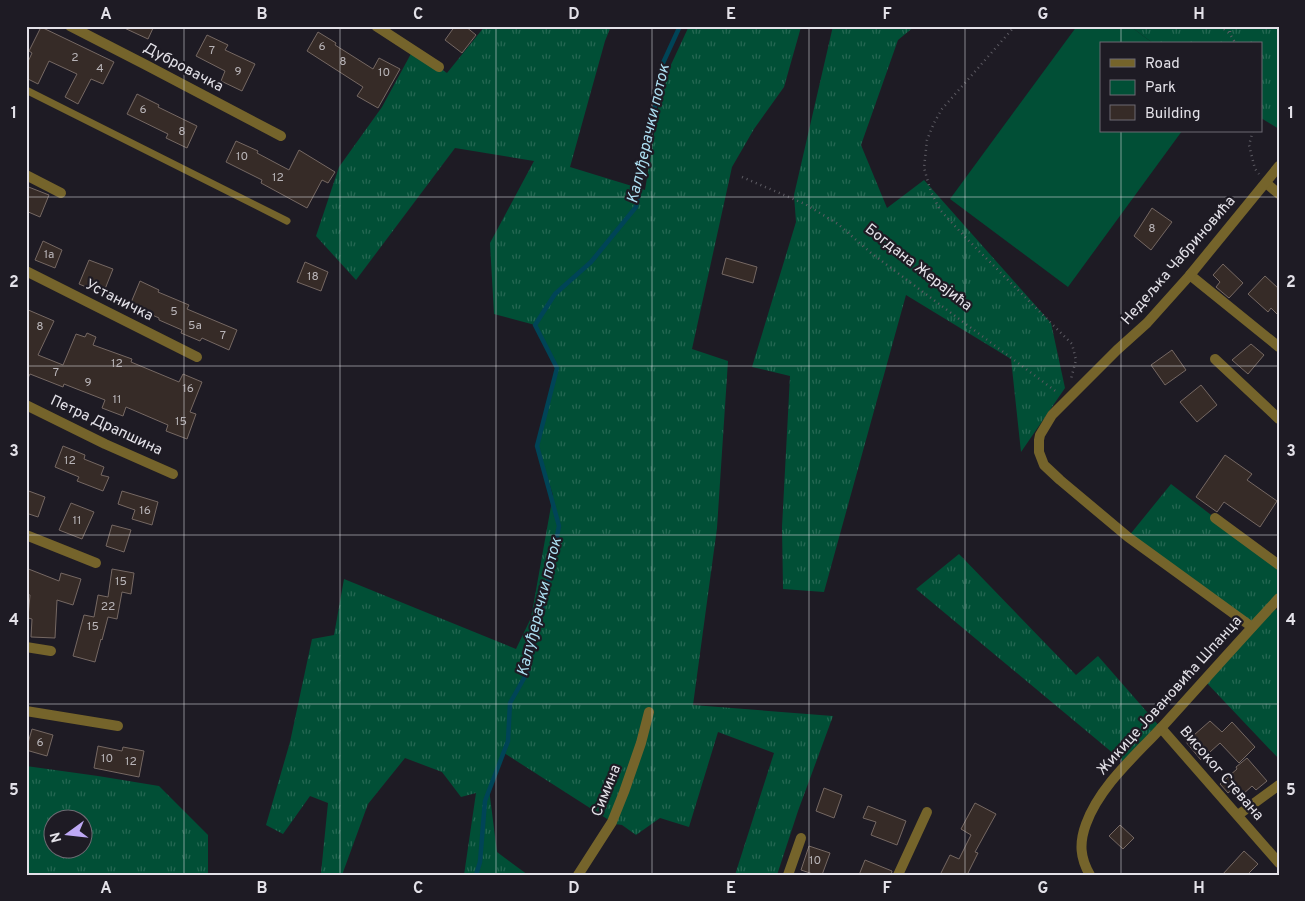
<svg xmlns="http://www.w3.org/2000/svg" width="1305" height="901" font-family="Overpass,sans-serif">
	<defs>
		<pattern id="grass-tufts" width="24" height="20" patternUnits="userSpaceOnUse" patternTransform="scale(1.25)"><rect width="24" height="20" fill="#014f36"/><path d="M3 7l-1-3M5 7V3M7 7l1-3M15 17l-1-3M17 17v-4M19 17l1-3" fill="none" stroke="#266853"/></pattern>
	</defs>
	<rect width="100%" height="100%" fill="#1e1b24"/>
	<g fill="url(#grass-tufts)" fill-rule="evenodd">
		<polygon points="485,26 611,26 605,41 570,167 645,190 662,84 689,26 804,26 801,27 784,87 754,129 732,167 692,349 728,361 717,528 693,705 833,716 798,811 777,875 735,875 774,753 718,732 689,827 660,818 636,835 622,825 615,824 504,753 489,789 497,852 528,875 464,875 476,793 461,797 442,772 405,758 368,804 342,875 322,875 321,873 328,803 310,796 283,834 266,825 290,742 312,639 334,635 344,579 516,649 531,618 553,495 537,446 557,368 535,325 494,314 490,243 534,161 455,148 356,280 316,236 339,167 382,107 413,50 447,73"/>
		<polygon points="833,26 915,26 898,40 861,145 887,208 924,180 1051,323 1065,388 1021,452 1011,359 906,295 824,592 783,589 782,527 790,376 752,367 796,222 794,195"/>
		<polygon points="1130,26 1279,26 1279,129 1261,118 1261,44 1154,44"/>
		<polygon points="1171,484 1215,518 1279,565 1279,598 1272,606 1279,612 1279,759 1204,680 1252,628 1128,537"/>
		<polygon points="959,554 1076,675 1098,656 1161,728 1126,764 916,589"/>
		<path d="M26 766 98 776 159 786 208 835V875H26ZM52 818H82V848H52Z"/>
	</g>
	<polygon fill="#014f36" points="1077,26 1130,26 1154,44 1101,44 1101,131 1182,131 1068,287 950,199"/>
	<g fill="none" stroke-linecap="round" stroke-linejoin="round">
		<polyline stroke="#004457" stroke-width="4.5" points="476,875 480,862 485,801 508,741 510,703 527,673 546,591 559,526 537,446 557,368 535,325 555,294 591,262 636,207 663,63 680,26"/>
	</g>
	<g fill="#362b27" stroke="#756863">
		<polygon points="120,26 154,26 148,39"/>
		<polygon points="455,26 465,26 476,35 462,53 445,40"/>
		<polygon points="41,27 114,62 103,84 91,79 78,104 65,97 77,74 49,61 38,84 26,78 26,66 32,53 29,51"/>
		<polygon points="318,32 336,43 335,45 373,69 379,58 400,69 378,108 357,96 363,87 307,51"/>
		<polygon points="207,35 228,45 225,50 255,64 242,91 221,81 225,71 196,56"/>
		<polygon points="137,94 159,105 158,107 197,126 187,148 166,138 168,134 127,114"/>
		<polygon points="236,141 258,151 257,153 289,170 299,150 335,172 328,183 322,180 307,208 261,183 262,180 226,162"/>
		<polygon points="26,186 49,195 40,217 26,211"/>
		<polygon points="1152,208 1172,222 1151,250 1134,236"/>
		<polygon points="43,241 62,250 55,268 35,260"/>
		<polygon points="726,258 757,267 753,283 722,274"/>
		<polygon points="89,260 113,269 103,294 79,284"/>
		<polygon points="305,262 328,272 321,291 297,282"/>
		<polygon points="1223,264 1243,283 1229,298 1216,287 1220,282 1213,275"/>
		<polygon points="1265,276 1279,289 1279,316 1271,308 1268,312 1248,294"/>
		<polygon points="140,281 159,290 158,292 189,305 187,309 237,330 229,350 202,338 200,341 181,333 182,330 159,320 159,318 130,305"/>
		<polygon points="26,309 54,321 38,355 63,365 76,334 85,337 87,333 96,337 93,345 132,359 131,362 179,382 183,374 202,382 190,412 196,414 187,439 166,431 168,425 126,407 123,416 102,408 105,400 64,384 63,387 30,374 26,382"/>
		<polygon points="1251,344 1264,355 1248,374 1232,360"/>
		<polygon points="1172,350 1186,370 1165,385 1151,365"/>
		<polygon points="1201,385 1217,405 1197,422 1180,402"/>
		<polygon points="63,446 85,455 84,459 104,467 101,475 109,477 103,491 77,481 79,477 55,467"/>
		<polygon points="1225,455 1252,474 1247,480 1277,501 1260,527 1224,502 1217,512 1196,497"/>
		<polygon points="26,490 45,497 38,517 26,513"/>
		<polygon points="122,491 158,502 152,525 132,519 135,510 118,504"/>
		<polygon points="71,503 94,512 82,539 59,530"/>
		<polygon points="112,525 131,530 124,552 106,546"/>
		<polygon points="26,568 59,581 61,573 81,579 73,605 57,600 55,638 31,637 32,619 28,618 30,595 26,594"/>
		<polygon points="112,569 134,573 131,594 122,592 117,619 108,617 102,640 101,639 95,662 73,656 84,615 94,617 98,595 108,597"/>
		<polygon points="1210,721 1222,732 1232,722 1255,747 1239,763 1220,743 1201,760 1186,742"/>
		<polygon points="32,729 53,735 47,756 26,750"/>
		<polygon points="98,746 122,751 123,747 144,751 139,777 94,768"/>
		<polygon points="1247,758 1267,781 1256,790 1252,786 1242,795 1235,787 1228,793 1220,784 1237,769 1236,767"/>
		<polygon points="824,788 842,795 834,818 816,811"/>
		<polygon points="975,803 996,814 975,852 978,853 967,875 940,875 950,855 959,859 971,835 961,829"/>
		<polygon points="868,806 906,821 897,845 871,835 876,822 863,818"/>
		<polygon points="1120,825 1134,838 1123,849 1109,836"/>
		<polygon points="809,846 830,853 822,875 816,875 801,870"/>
		<polygon points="1244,851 1258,864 1247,875 1222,875"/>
		<polygon points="865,860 892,871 891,875 859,875"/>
	</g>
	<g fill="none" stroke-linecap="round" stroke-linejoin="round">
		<g stroke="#5d5b63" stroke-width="2.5" stroke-dasharray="1 4" stroke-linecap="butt">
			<polyline points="1015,26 942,109 934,123 927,140 924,168 931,192 940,210 968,240 1072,344 1076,360 1071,379"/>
			<polyline points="1220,26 1230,34 1236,44"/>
			<polyline points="1230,26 1230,34"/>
			<polyline points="1253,131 1249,145 1255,169 1259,174"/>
			<polyline points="742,177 805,204 838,224 871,253 1058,393"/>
		</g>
		<polyline stroke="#75642b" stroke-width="7" points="26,90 287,221"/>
		<g stroke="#75642b" stroke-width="10">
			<polyline points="70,26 146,65 281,136"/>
			<polyline points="376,26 439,67"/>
			<polyline points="26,175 61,193"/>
			<polyline points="1266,183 1279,194"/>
			<polyline points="26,271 197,357"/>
			<polyline points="1190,275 1279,347"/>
			<polyline points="1215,359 1279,419"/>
			<polyline points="26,405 105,444 173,474"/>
			<polyline points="1215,518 1279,565"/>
			<polyline points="26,535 96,563"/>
			<polyline points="1252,627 1128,537 1060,480 1044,465 1039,452 1039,440 1040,435 1052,415 1117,350 1147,323 1190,275 1279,166"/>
			<polyline points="26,647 51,651"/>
			<polyline points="26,711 118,726"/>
			<polyline points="1161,728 1279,863"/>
			<polyline points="1238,815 1279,785"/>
			<polyline points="578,875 612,822 624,792 641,743 649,712"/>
			<polyline points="788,875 801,838"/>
			<polyline points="898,875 927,812"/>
			<path d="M1090 875C1080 858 1079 843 1086 824 1100 786 1134 757 1161 728 1200 685 1239 641 1279 598"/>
		</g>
	</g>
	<path fill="none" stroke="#e3e1e8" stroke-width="1" stroke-opacity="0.55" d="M184 26V875M340 26V875M496 26V875M652 26V875M809 26V875M965 26V875M1121 26V44M1121 131V875M26 197H1279M26 366H1279M26 535H1279M26 704H1279"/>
	<g text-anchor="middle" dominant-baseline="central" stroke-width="4.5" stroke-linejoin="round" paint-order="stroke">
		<g font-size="12" fill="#b8b4b8">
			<text x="322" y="47">6</text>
			<text x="212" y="51">7</text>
			<text x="75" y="58">2</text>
			<text x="343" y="62">8</text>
			<text x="100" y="69">4</text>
			<text x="238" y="72">9</text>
			<text x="384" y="73">10</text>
			<text x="143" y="110">6</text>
			<text x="182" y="132">8</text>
			<text x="242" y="157">10</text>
			<text x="278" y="178">12</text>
			<text x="1152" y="229">8</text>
			<text x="49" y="255">1a</text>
			<text x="313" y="277">18</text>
			<text x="174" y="312">5</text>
			<text x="195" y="326">5a</text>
			<text x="40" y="327">8</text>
			<text x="223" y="336">7</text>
			<text x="117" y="364">12</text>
			<text x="56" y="373">7</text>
			<text x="88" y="383">9</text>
			<text x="188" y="389">16</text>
			<text x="117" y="400">11</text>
			<text x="181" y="422">15</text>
			<text x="70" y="461">12</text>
			<text x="145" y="511">16</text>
			<text x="77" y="521">11</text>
			<text x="121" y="582">15</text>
			<text x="108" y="607">22</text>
			<text x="93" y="627">15</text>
			<text x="40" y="743">6</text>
			<text x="107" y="759">10</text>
			<text x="131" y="762">12</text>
			<text x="815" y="861">10</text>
		</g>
		<g font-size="15" fill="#e3e1e8" stroke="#1e1b24">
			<text transform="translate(183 68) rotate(28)">Дубровачка</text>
			<text transform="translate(1179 261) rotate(-49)">Недељка Чабриновића</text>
			<text transform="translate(918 268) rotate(38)">Богдана Жерајића</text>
			<text transform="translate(119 301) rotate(27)">Устаничка</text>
			<text transform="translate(106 426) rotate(25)">Петра Драпшина</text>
			<text transform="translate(1170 696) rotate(-48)">Жикице Јовановића Шпанца</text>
			<text transform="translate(1221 774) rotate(49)">Високог Стевана</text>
			<text transform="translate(607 791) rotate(-68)">Симина</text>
		</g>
		<g font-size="16" font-style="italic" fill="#acdef1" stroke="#1e1b24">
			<text transform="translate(649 134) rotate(-77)">Калуђерачки поток</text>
			<text transform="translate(540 607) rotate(-76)">Калуђерачки поток</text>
		</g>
	</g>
	<rect width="1305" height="901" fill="none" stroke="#1e1b24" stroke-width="55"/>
	<rect x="1100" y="42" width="162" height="90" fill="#1e1b24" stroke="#6d6a72"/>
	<rect x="1110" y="59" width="25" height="8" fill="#75642b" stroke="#6d6a72"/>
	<text x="1145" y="68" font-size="15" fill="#e3e1e8">Road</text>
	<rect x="1110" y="80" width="25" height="15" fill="#014f36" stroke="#6d6a72"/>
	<text x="1145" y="92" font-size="15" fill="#e3e1e8">Park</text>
	<rect x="1110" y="105" width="25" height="15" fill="#362b27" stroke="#6d6a72"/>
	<text x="1145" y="118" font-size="15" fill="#e3e1e8">Building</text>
	<g transform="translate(68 834) rotate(255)"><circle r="24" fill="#1e1b24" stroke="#6d6a72"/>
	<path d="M0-4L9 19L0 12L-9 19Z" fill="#bea9f5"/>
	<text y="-8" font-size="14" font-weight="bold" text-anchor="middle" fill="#e3e1e8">N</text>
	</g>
	<rect x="28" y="28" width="1250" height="846" fill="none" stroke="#e3e1e8" stroke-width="2"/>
	<g font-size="16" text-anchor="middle" font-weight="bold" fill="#e3e1e8">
		<text x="106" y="19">A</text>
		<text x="262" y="19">B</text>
		<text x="418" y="19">C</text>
		<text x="574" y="19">D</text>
		<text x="731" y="19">E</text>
		<text x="887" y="19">F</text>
		<text x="1043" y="19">G</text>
		<text x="1199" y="19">H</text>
		<text x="14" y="118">1</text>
		<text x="1291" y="118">1</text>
		<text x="14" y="287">2</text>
		<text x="1291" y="287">2</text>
		<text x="14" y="456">3</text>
		<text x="1291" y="456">3</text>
		<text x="14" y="625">4</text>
		<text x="1291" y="625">4</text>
		<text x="14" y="795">5</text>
		<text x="1291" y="795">5</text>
		<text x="106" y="893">A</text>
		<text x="262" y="893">B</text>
		<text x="418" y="893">C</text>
		<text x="574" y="893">D</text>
		<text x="731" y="893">E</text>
		<text x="887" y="893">F</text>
		<text x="1043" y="893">G</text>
		<text x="1199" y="893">H</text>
	</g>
</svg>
